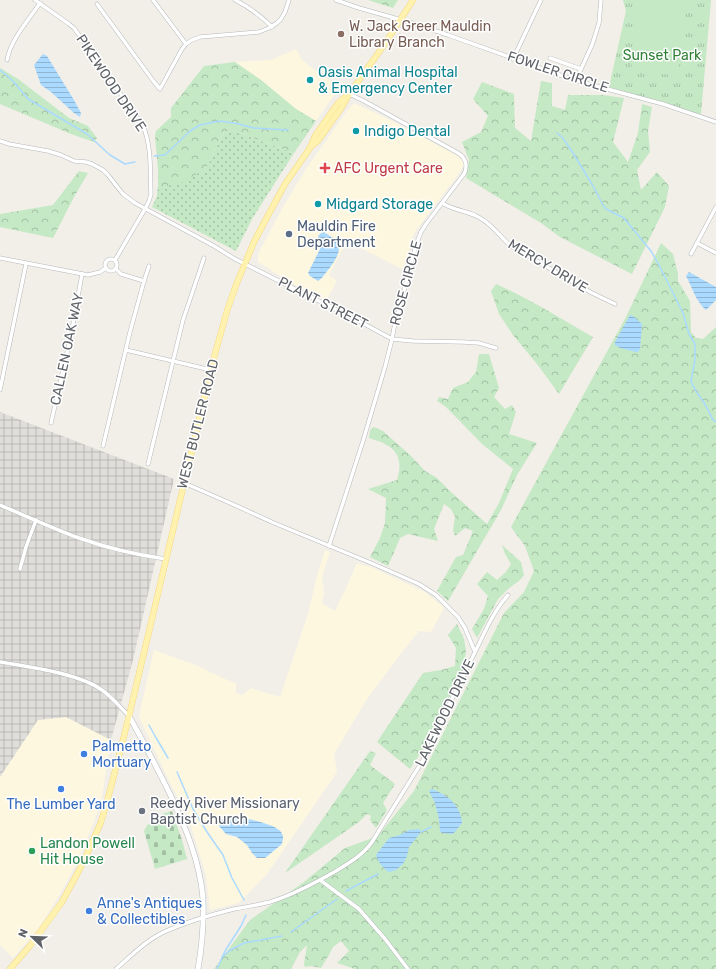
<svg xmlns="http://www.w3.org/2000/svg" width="716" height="969" font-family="Rubik,sans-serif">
	<defs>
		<pattern id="industrial-grid" width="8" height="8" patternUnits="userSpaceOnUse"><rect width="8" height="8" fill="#e0deda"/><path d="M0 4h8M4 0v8" fill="none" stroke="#b9b8b5"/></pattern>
		<pattern id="grass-dots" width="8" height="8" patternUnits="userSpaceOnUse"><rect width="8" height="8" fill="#c5e8c5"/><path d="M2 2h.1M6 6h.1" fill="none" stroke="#a3c0a4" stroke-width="1.8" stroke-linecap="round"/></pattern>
		<pattern id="forest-crowns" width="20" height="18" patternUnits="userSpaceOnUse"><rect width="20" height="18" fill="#c5e8c5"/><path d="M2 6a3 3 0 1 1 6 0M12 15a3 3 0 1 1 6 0" fill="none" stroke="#a3c0a4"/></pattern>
		<pattern id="cemetery-stones" width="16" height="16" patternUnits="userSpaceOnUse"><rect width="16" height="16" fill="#c5e8c5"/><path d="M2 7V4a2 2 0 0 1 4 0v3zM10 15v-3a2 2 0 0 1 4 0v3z" fill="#a3c0a4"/></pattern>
		<pattern id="park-tufts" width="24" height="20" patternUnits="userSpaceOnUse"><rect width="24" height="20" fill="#c5e8c5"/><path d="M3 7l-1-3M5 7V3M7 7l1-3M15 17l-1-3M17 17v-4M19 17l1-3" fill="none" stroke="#a3c0a4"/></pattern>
		<pattern id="water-rules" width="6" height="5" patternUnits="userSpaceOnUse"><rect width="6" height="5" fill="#aadaff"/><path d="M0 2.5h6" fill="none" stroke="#8eb4d2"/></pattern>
	</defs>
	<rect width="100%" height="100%" fill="#f1efe8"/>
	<g fill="#fef7e0">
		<polygon points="296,49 302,60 316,71 340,87 316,121 296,109 261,80 235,62 271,60"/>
		<polygon points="354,103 390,120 460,157 464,164 460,172 414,233 404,270 347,241 329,275 337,281 326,301 293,284 258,262 258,254 283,207 306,169 346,112"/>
		<polygon points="325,550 330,552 322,577 324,593 322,603 335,611 346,588 357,563 373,568 425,592 444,608 431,632 419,631 399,656 367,699 334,754 337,772 267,874 239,903 210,910 206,876 188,816 172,787 139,717 143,698 154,650 198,666 225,679 236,683 236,693 242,695 251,688 280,697 308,614 317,576"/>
		<polygon points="66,717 111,740 101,803 86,842 71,874 56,901 39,928 13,958 0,945 0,777 37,720"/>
	</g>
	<polygon fill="url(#industrial-grid)" points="0,412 174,479 133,660 111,740 66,717 38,720 0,777"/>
	<polygon fill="url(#grass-dots)" points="226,128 294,153 252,219 236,251 152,207 157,196 158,185 162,187 206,169"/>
	<g fill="url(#forest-crowns)">
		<polygon points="368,0 398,0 393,8"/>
		<polygon points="235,62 261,80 296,109 316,121 294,153 226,128 206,169 181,183 162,187 158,185 158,169 155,136 156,131 171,117 171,108 204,66"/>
		<polygon points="0,68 18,79 69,118 88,126 97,138 94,142 71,134 0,104"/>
		<polygon points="541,81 552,83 552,106 565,110 568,95 602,95 624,98 613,142 628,162 638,133 642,104 652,107 648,131 650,152 637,170 641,190 657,172 669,186 665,207 632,274 560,237 541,223 466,178 469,160 462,142 481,132 488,116 473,99 482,82 514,94 515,128 531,141"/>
		<polygon points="79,171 88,173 74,197 53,238 0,227 0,214 53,205"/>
		<polygon points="661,243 673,254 678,274 678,281 690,301 691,332 696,338 703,339 716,327 716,969 355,969 337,963 349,951 341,941 333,947 329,955 321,968 312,966 305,967 304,964 307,945 300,952 291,969 214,969 250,920 304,882 345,848 378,836 414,791 504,613 524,592 534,571 525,546 511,527 626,317"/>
		<path d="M496 284C530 299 561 319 593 337L559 394 537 364 513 335 499 314 491 291Z"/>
		<path d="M479 354H489L499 388 494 397 505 409 512 405 516 412 509 434 537 443 517 475 501 510 448 601 437 591 456 557 463 555 473 531 465 528 455 536 453 530 455 517 451 509 444 504 434 529 438 541 408 534 400 538 388 566 370 557 380 538 385 523 386 498 368 489 397 480C402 465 400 451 385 444 380 441 374 440 369 438L370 430 374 427 383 431 410 455 425 471 437 478 451 492 487 524 499 503 513 469 482 444 446 407 437 401 439 397 448 399 453 388 468 382 476 372Z"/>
		<polygon points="502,545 521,562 524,575 520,580 508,589 498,599 477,638 472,629 484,609 488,596 477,584 487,572 497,580 506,572 511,564 505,554"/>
		<polygon points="457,624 464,639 466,651 464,668 427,743 410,769 377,742 423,673 441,670 455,666 456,648 448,635"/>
		<polygon points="370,751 376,753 370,765 395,784 383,803 387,810 376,828 370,820 371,816 367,814 359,822 285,873"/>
	</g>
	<polygon fill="url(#cemetery-stones)" points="172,811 182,840 187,859 155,869 144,831 147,825 162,819 162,814"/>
	<polygon fill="url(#park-tufts)" points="623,0 711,0 701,114 685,111 609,87 626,11"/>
	<polygon fill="#c5e8c5" points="639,0 687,0 678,76 631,70"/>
	<g fill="url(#water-rules)">
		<polygon points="43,54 47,56 74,100 81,113 80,117 74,113 51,92 41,85 34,65"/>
		<path d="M324 232C328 235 335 238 337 242 343 251 334 262 329 269 325 273 323 278 318 281L310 276 308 273 320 249 318 236 321 233Z"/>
		<path d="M689 272 716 287V300L706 310C696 302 692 287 686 276Z"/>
		<polygon points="630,315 633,316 642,324 640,349 638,352 636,352 620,348 615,345 615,342"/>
		<path d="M432 789C447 795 461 805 462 823L453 834 442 833 440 831 439 820 435 803 429 791Z"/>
		<path d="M230 815C240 817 276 824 281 832 284 836 283 839 282 844L265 858H257L252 853 247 845 237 837 226 834 219 826 222 819Z"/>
		<path d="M419 829 421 832 409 847 407 856 403 864 396 870 389 872C383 868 378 862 376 855L389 838 400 835 409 830Z"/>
	</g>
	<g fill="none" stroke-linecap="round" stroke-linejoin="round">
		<g stroke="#aadaff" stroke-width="1.5">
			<polyline points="0,70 13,81 28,99 87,134 110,155 125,164 135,162"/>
			<path d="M557 133 563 138 573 153 593 186 603 205 606 209 624 218 651 251 659 265 683 313 689 334 695 344V360L691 381C694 390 698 394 703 401 707 407 710 414 713 420L716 421"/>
			<polyline points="154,156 165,155 190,131 200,125 219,121 234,123 254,128 288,130"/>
			<polyline points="149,725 155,736 168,758"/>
			<polyline points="177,772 193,809 207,832 223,855 232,878 244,900"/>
			<polyline points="421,832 431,827"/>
			<polyline points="346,891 378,874"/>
			<polyline points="291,932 337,899"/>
			<polyline points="222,957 229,951 244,943 282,936"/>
			<polyline points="217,969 225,951 241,926 246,915"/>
		</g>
		<defs>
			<g id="street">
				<path d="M35 0 69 24 74 28 143 126C152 146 150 173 151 194L149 201 145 209 115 260"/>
				<polyline points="153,0 186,44"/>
				<path d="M235 0C247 6 262 17 272 27"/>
				<polyline points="336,0 359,8 412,23 448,35 554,73 581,82 663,104 716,122"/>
				<polyline points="97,4 154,82 160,89 182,49 186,44 192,40 200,37 259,32 269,28 277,23 281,19 285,12 289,0"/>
				<polyline points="550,58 581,69"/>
				<polyline points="513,59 541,0"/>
				<path d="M7 60C11 39 28 21 40 3"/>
				<polyline points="576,80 592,45 599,23 601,0"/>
				<polyline points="0,141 9,144 48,151 61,155 74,161 86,162 92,164 103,170 108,175 123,194 135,203 214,246 235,259 355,319 392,339 413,341 463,342 479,343 489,346 496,348"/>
				<path d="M442 203C455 211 469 211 480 218 492 224 500 237 511 246L592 293 615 304"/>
				<polyline points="697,243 716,253"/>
				<polyline points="691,254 716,207"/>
				<polyline points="0,258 88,275 100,272 106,268"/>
				<circle cx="111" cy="265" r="6"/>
				<polyline points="116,269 121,274 144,281"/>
				<polyline points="126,350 211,370"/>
				<polyline points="0,390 26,264"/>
				<polyline points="51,423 71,335 82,274"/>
				<polyline points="103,446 130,332 144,281 149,266"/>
				<polyline points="148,464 183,320 204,258"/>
				<path d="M0 505C26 516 52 528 79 538 107 548 137 555 166 559"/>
				<path d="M329 546 363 441 385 367 392 339 394 328 416 245 421 232 426 224 464 174C468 166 466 158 458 153L364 101 349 94"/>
				<polyline points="20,569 26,547 36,520"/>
				<path d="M475 652C485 632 493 612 508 595"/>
				<path d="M0 662C29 667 78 673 102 690 112 697 120 707 129 716"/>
				<polyline points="320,880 359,909 385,939 408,969"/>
				<path d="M116 969C131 956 145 941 164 932 186 922 210 915 234 909 246 907 258 905 270 902 293 895 315 883 336 871 349 863 363 855 372 842L428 752 448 707 475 652 465 628 458 617 436 595 419 584 371 563 274 523 230 503 184 483"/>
			</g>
			<path id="secondary" d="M129 716C143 741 156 766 169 792 185 826 200 861 203 899 204 922 202 946 198 969"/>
			<g id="primary">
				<polyline points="310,147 318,141 342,107 349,94 384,45 413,0"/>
				<polyline points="10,969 29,947 62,902 83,863 101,822 111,787 129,716 213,361 227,311 236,285 254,242 265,221 285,184 310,148 315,136 338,103 349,94"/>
			</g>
		</defs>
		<use href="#street" stroke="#b5b8bc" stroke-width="4.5"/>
		<use href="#secondary" stroke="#b6babf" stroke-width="6"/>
		<use href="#primary" stroke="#f2c960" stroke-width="6"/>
		<use href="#street" stroke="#fff" stroke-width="3.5"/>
		<use href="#secondary" stroke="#fff" stroke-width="5"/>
		<use href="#primary" stroke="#fff2af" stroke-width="5.5"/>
	</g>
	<circle fill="#8d6e63" stroke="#fff" stroke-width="1.5" cx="341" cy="34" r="4"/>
	<g fill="#0f9aa8" stroke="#fff" stroke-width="1.5">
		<circle cx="310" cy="80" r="4"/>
		<circle cx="356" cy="131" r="4"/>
		<circle cx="318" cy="204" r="4"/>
	</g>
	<path fill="#e0444e" stroke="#fff" stroke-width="1.5" d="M323 162h4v4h4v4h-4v4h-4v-4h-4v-4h4z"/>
	<circle fill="#5c6f8a" stroke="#fff" stroke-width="1.5" cx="289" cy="234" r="4"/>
	<g fill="#3f7fe0" stroke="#fff" stroke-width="1.5">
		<circle cx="84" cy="754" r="4"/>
		<circle cx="61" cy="789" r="4"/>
		<circle cx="89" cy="911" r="4"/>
	</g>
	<circle fill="#6b7280" stroke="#fff" stroke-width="1.5" cx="142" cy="811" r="4"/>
	<circle fill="#2e9e5b" stroke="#fff" stroke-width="1.5" cx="32" cy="851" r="4"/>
	<g text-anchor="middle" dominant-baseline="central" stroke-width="3" stroke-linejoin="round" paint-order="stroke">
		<g font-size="14" fill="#785e54" stroke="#fff" text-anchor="start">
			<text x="349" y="26">W. Jack Greer Mauldin<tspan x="349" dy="16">Library Branch</tspan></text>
		</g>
		<g font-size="14" fill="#348238" stroke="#fff">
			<text x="662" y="55">Sunset Park</text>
		</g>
		<g font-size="14" fill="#0d838f" stroke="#fff" text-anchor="start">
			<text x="318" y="72">Oasis Animal Hospital<tspan x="318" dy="16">&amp; Emergency Center</tspan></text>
			<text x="364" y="131">Indigo Dental</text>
			<text x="326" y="204">Midgard Storage</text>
		</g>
		<g font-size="14" fill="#5f6368" stroke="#fff">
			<text transform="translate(558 72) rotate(18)">FOWLER CIRCLE</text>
			<text transform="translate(111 83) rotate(56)">PIKEWOOD DRIVE</text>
			<text transform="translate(548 266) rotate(31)">MERCY DRIVE</text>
			<text transform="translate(406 283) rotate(-75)">ROSE CIRCLE</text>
			<text transform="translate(323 303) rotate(27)">PLANT STREET</text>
			<text transform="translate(67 349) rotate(-78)">CALLEN OAK WAY</text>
			<text transform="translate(198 424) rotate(-76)">WEST BUTLER ROAD</text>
			<text transform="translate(445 713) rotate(-64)">LAKEWOOD DRIVE</text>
		</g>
		<g font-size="14" fill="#be3a42" stroke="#fff" text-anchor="start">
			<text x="334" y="168">AFC Urgent Care</text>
		</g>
		<g font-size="14" fill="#4e5e75" stroke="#fff" text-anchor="start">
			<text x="297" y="226">Mauldin Fire<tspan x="297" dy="16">Department</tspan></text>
		</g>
		<g font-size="14" fill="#366cbe" stroke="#fff" text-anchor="start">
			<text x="92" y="746">Palmetto<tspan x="92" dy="16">Mortuary</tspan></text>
			<text x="61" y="804" text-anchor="middle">The Lumber Yard</text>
			<text x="97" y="903">Anne's Antiques<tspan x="97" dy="16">&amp; Collectibles</tspan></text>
		</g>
		<g font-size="14" fill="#5b616d" stroke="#fff" text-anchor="start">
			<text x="150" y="803">Reedy River Missionary<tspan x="150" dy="16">Baptist Church</tspan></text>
		</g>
		<g font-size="14" fill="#27864d" stroke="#fff" text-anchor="start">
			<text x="40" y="843">Landon Powell<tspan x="40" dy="16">Hit House</tspan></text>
		</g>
	</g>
	<g transform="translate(32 937) rotate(293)" stroke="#ffffff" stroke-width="3" paint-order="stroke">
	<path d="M0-3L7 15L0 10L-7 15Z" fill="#5f6368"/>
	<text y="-6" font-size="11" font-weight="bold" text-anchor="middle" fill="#5f6368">N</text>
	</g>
</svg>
